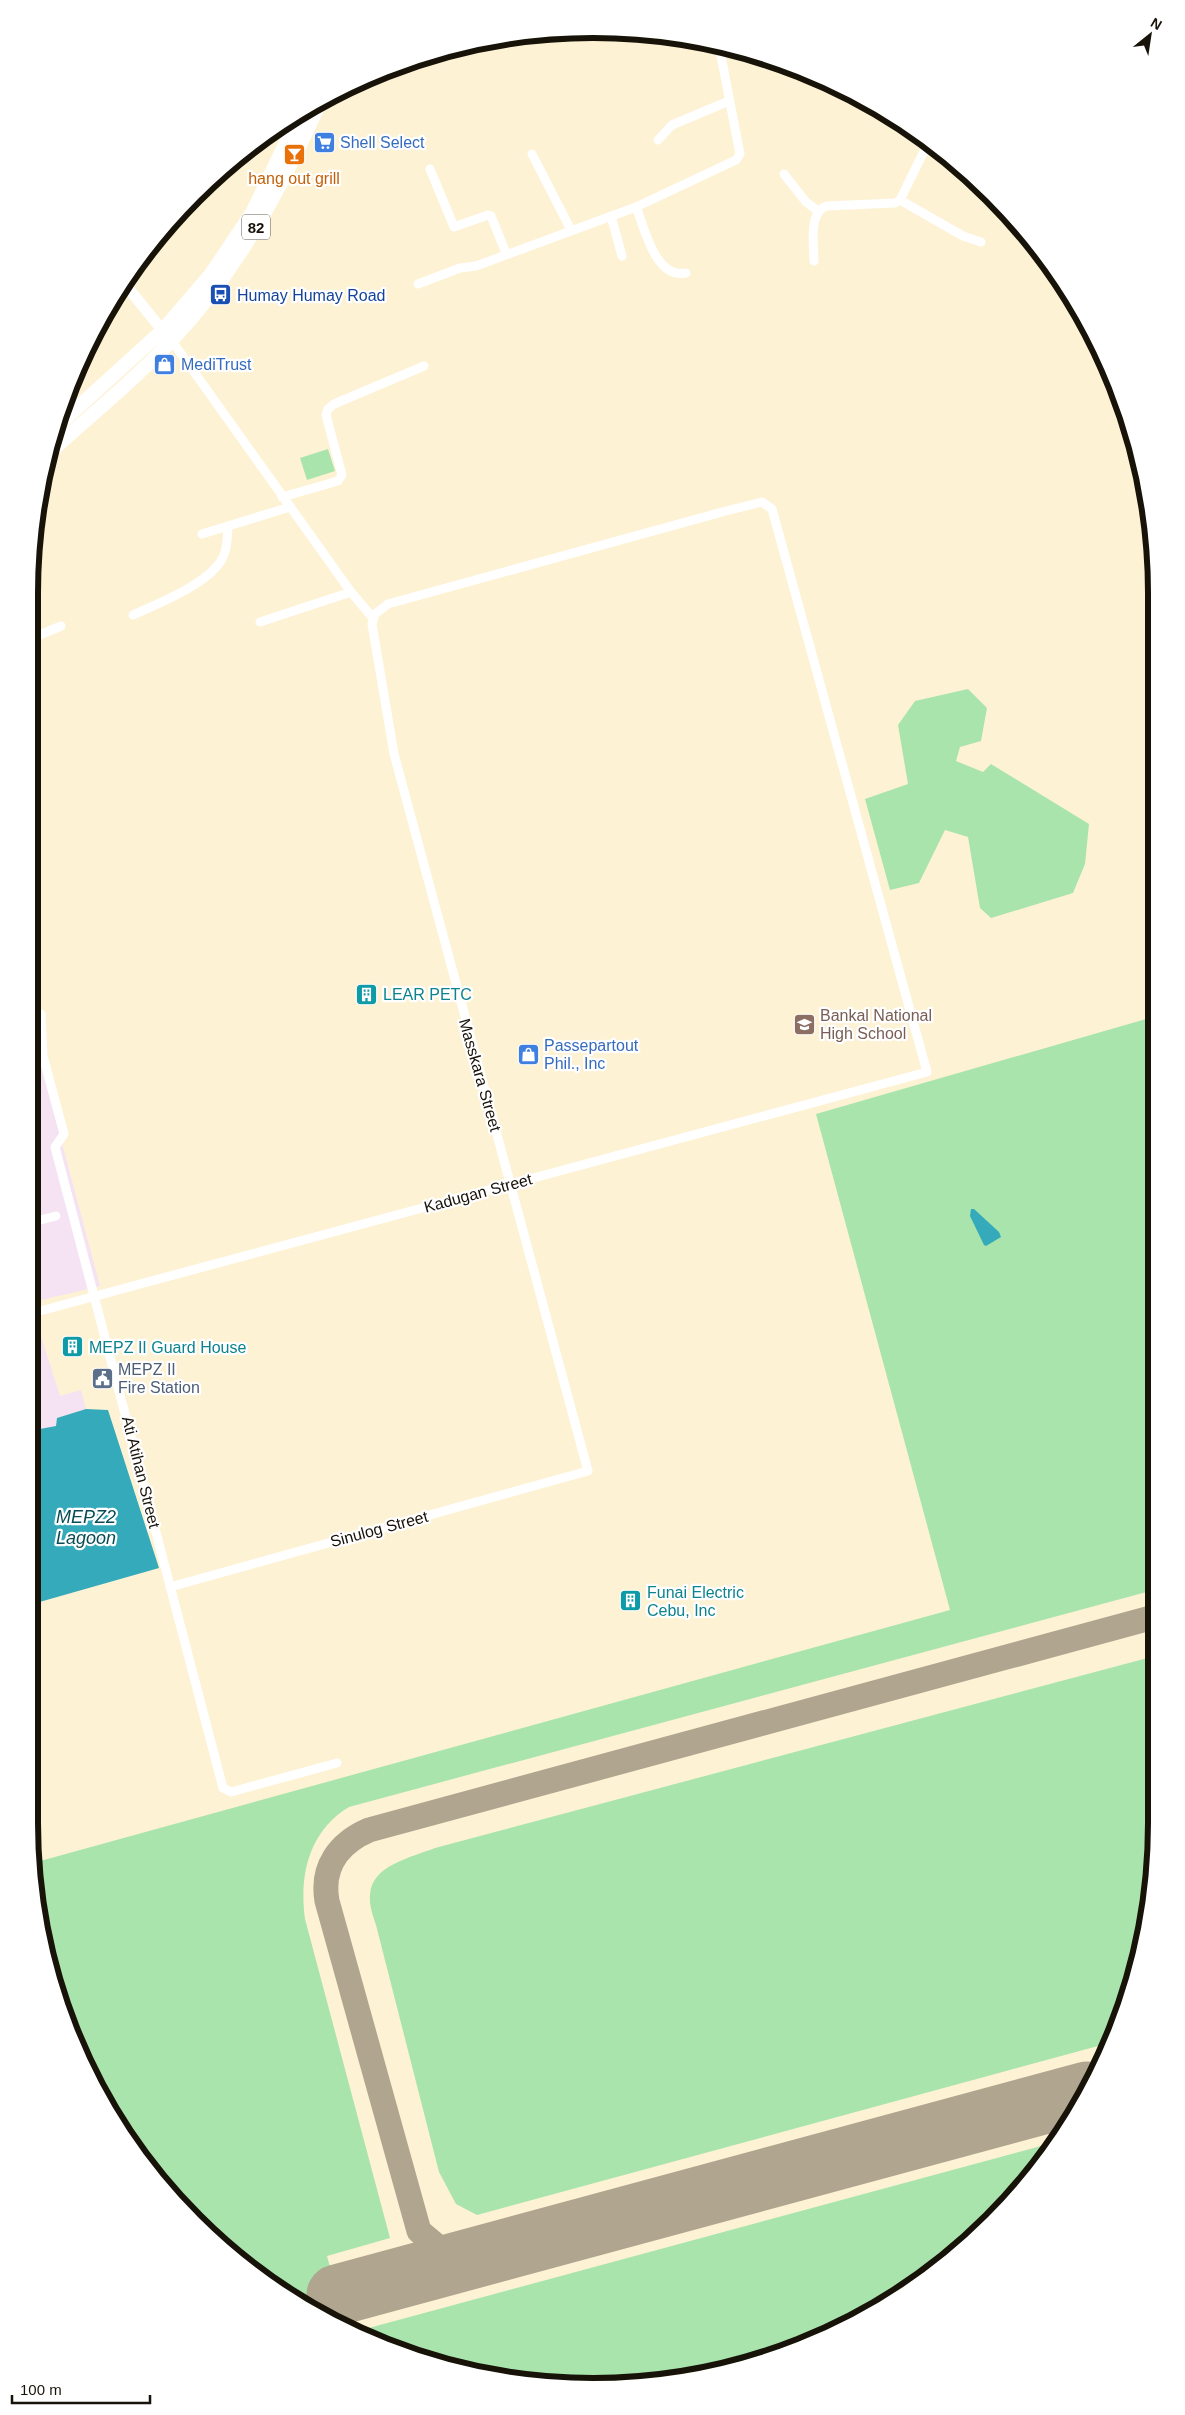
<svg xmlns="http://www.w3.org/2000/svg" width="1185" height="2415" font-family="Arial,sans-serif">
	<rect width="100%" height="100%" fill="#fef2d5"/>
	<g fill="#f5e2f2">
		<polygon points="30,1023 100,1286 29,1303"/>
		<polygon points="38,1327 60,1396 81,1390 86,1409 57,1418 56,1426 29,1432 29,1329"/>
	</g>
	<g fill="#a9e4ac">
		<polygon points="328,449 335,471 307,480 300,458"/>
		<polygon points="968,689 987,708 981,741 960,747 956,761 983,772 991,764 1089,824 1085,864 1073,893 991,918 980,908 968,837 945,830 919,883 890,890 865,799 908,784 898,725 915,701"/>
		<path d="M1153 1017 1154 1590 349 1807C309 1831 299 1875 305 1919L390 2238 327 2256 347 2328C187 2250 79 2107 40 1934 35 1911 35 1886 33 1863L950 1610 816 1114Z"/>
		<path d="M1155 1656V1859L1137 1968 1109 2043 477 2215 456 2204 439 2172 376 1925C373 1916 369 1905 370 1895 371 1865 413 1857 435 1848Z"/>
		<polygon points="1056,2142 991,2221 935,2270 842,2328 739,2367 666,2381 556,2385 482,2375 377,2343 354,2332"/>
	</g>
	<g fill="#34aaba">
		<polygon points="971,1209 974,1209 999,1232 1001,1237 986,1246 984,1245 970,1216"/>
		<polygon points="86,1409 108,1410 159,1568 29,1605 29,1431 56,1426 57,1418"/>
	</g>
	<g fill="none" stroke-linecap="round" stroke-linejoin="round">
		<path stroke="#b0a690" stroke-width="25" d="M465 2260 445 2253 419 2231 327 1901C321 1867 339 1843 369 1830L1154 1617"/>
		<polyline stroke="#b0a690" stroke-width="61" points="337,2295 1087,2092"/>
		<g stroke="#fff" stroke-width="9">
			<polyline points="658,140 672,125 729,101"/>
			<polyline points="532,154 571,230"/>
			<polyline points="430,169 454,227 488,215 491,216 506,253"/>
			<polyline points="784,174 806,202 818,211"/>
			<polyline points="900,200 963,236 981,242"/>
			<path d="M636 207C645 229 655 279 686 273"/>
			<polyline points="611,216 622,256"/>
			<path d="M814 261C814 245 808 214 826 206L895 203 900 200 929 141"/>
			<polyline points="418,284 460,268 476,266 636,207 736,160 740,154 721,56 724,45"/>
			<polyline points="172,341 351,592 373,618"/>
			<polyline points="282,497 338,481 342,475 326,415 328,409 334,404 424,366"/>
			<polyline points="202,534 290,507"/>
			<path d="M133 615C159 603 211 583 223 557 228 548 227 536 228 526"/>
			<polyline points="260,622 351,592"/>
			<polyline points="30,639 61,626"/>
			<polyline points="41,1014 43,1056 64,1134 55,1147 223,1788 231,1792 337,1763"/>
			<polyline points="29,1223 56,1216"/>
			<path d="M29 1314C328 1233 628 1153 927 1072L772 509 762 502 726 511 388 604 375 614 372 624 394 754 588 1471 170 1587"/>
		</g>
		<polyline stroke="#fff" stroke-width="11" points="124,283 167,336"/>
		<g stroke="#fff" stroke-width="14">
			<polyline points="54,429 162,331 211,274 252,213 301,111"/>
			<path d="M46 456C87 418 134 381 172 340 237 272 283 185 321 100"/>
		</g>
	</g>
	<defs>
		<symbol id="supermarket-square" viewBox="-11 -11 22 22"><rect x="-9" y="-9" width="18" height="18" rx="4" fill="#3f7fe0" stroke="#fff"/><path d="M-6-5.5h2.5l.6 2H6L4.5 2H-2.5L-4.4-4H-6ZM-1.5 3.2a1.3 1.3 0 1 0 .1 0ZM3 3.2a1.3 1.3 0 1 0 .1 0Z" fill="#fff"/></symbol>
		<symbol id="bar-square" viewBox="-11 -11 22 22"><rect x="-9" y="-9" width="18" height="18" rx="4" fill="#e8710a" stroke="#fff"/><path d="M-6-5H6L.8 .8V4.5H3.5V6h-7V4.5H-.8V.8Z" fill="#fff"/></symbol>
		<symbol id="bus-square" viewBox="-11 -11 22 22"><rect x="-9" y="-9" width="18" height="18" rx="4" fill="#1a4fb4" stroke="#fff"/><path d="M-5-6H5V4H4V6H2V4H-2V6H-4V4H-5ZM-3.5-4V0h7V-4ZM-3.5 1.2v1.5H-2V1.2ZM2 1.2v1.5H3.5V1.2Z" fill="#fff"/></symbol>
		<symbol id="shop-square" viewBox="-11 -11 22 22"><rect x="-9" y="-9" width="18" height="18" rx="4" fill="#3f7fe0" stroke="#fff"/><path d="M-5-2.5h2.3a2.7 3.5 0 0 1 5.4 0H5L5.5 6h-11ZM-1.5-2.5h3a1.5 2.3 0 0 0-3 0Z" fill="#fff"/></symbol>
		<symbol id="building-square" viewBox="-11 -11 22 22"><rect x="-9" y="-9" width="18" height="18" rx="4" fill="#0f9aa8" stroke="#fff"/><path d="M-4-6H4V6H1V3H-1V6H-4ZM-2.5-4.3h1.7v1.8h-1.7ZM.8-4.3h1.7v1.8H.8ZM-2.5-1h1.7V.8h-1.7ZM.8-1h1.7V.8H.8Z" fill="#fff"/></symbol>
		<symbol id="school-square" viewBox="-11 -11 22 22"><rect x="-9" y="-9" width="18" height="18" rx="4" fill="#8d6e63" stroke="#fff"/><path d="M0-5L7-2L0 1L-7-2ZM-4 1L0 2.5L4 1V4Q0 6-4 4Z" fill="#fff"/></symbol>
		<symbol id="civic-square" viewBox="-11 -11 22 22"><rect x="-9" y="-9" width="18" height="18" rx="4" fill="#5c6f8a" stroke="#fff"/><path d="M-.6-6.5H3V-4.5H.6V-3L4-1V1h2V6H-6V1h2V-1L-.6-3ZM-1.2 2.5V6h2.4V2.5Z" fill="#fff"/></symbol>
	</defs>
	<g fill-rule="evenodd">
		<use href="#supermarket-square" x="312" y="130" width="25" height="25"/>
		<use href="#bar-square" x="282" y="142" width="25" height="25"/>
		<use href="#bus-square" x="208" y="282" width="25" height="25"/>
		<use href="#shop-square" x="152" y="352" width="25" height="25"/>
		<use href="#building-square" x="354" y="982" width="25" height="25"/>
		<use href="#school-square" x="792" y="1012" width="25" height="25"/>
		<use href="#shop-square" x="516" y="1042" width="25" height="25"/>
		<use href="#building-square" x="60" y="1334" width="25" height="25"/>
		<use href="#civic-square" x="90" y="1366" width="25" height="25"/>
		<use href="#building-square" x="618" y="1588" width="25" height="25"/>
	</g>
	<g text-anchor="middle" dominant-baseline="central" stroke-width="4.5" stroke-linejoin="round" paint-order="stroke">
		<rect fill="#fff" stroke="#5d5a53" stroke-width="1" x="242" y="214.5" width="28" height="25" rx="4"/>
		<g font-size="15" font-weight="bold" fill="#181309">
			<text x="256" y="227">82</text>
		</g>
		<g font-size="16" fill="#366cbe" stroke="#fff" text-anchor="start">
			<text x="340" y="142">Shell Select</text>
			<text x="181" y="364">MediTrust</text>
			<text x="544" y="1045">Passepartout<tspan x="544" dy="18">Phil., Inc</tspan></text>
		</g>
		<g font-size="16" fill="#c56008" stroke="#fff">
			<text x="294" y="178">hang out grill</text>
		</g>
		<g font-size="16" fill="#164399" stroke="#fff" text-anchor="start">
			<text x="237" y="295">Humay Humay Road</text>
		</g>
		<g font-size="16" fill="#0d838f" stroke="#fff" text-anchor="start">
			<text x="383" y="994">LEAR PETC</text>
			<text x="89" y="1347">MEPZ II Guard House</text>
			<text x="647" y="1592">Funai Electric<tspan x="647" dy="18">Cebu, Inc</tspan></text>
		</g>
		<g font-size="16" fill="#785e54" stroke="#fff" text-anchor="start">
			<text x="820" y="1015">Bankal National<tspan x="820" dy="18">High School</tspan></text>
		</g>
		<g font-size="16" fill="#181309" stroke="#fff">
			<text transform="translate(480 1075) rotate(74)">Masskara Street</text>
			<text transform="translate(478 1193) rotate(-15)">Kadugan Street</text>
			<text transform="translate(141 1472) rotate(76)">Ati Atihan Street</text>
			<text transform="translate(379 1529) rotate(-15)">Sinulog Street</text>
		</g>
		<g font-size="16" fill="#4e5e75" stroke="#fff" text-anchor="start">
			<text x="118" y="1369">MEPZ II<tspan x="118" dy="18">Fire Station</tspan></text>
		</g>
		<g font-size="18" font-style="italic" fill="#074d56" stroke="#fff">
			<text x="86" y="1517">MEPZ2<tspan x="86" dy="21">Lagoon</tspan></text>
		</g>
	</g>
	<path d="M0 0H1185V2415H0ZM593 38H593A555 555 0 0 1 1148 593V1823A555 555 0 0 1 593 2378H593A555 555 0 0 1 38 1823V593A555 555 0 0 1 593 38Z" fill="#fff" fill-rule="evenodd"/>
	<path fill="none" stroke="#181309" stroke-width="6" d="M593 38H593A555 555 0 0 1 1148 593V1823A555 555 0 0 1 593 2378H593A555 555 0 0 1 38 1823V593A555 555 0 0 1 593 38Z"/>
	<g transform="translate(1150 35) rotate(30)" stroke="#ffffff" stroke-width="4" paint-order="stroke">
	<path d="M0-4L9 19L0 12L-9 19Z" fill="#181309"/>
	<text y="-8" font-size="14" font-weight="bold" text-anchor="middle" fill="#181309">N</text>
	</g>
	<path d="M12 2395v8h138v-8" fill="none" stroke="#181309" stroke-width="2.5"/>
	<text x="20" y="2395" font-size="15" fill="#181309" stroke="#ffffff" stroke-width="4" paint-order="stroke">100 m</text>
</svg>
